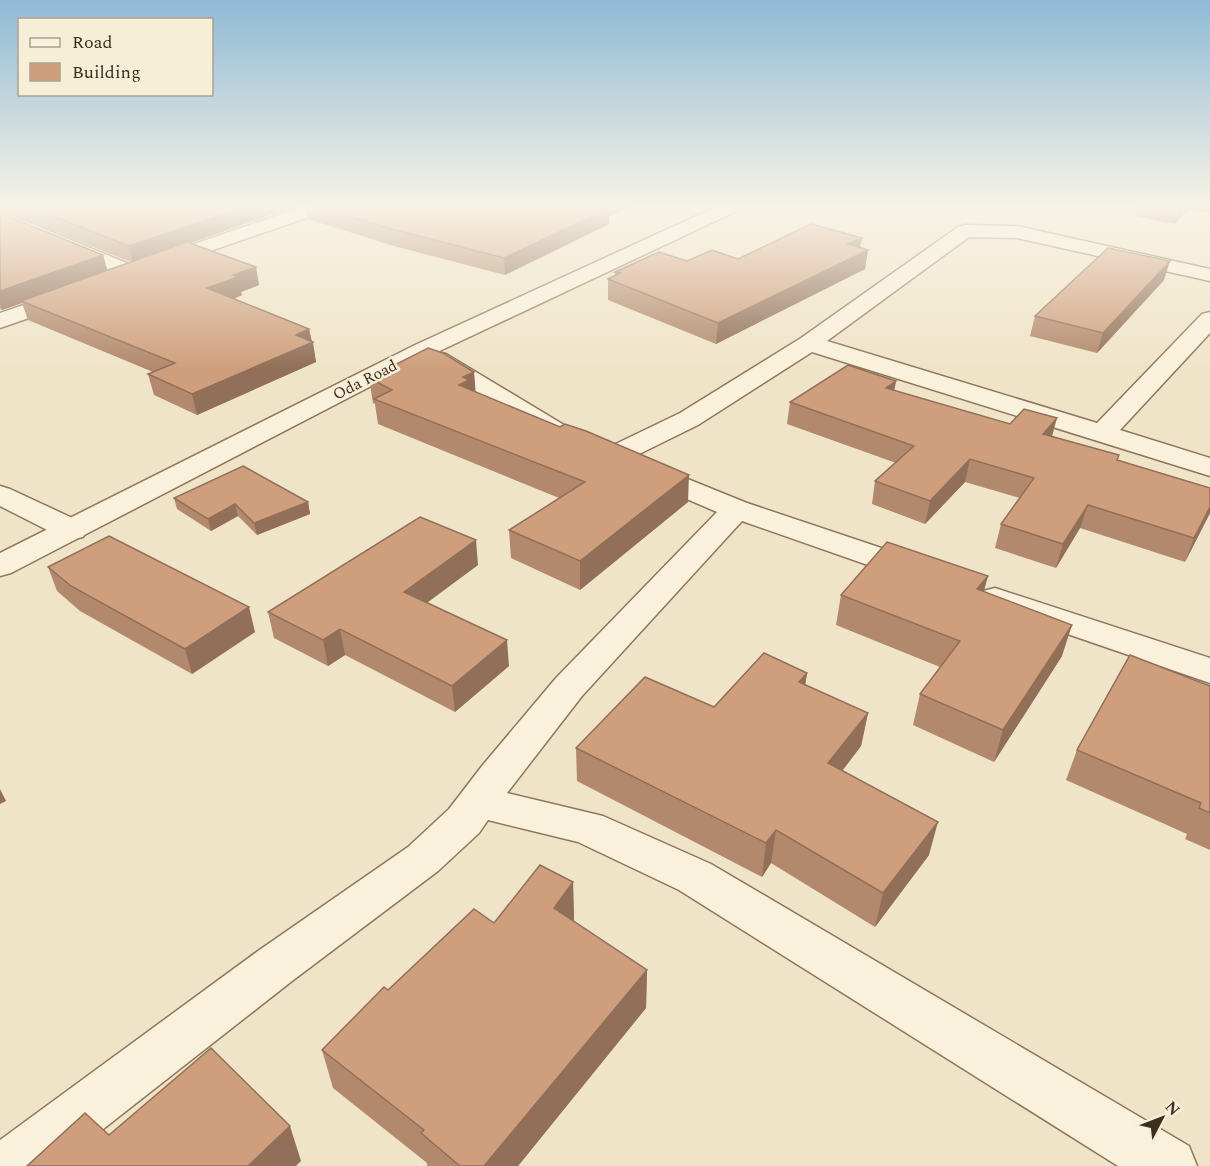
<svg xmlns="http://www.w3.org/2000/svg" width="1210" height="1166" font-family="Spectral,serif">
	<rect width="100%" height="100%" fill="#f0e4c8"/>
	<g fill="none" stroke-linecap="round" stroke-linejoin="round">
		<defs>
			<g id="minor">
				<polygon points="308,205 335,205 332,209 167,266 153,266 150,262 153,258"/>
				<polygon points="0,211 139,268 142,272 139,276 132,278 125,276 0,224"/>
				<polygon points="965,225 1017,226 1210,269 1210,281 1017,238 969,237 827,341 1097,423 1202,314 1210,312 1210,333 1120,430 1210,458 1210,476 812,352 698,425 621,463 611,465 601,463 597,457 601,451 680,413 801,338 958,227"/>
				<polygon points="67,290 75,292 78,297 75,302 0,328 0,313"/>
				<polygon points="437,352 446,354 564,425 568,431 564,437 554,439 544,437 428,364 425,359 428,354"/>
				<polygon points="648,463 747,503 929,564 933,571 929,578 917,581 905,578 742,521 582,696 507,793 603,816 711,864 1189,1146 1197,1166 1118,1166 679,890 578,842 488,820 479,833 438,871 292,981 56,1166 0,1166 0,1140 258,951 408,847 449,809 482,766 556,678 717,512 638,478 634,472 638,466"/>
				<polygon points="0,486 10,489 83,523 87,530 83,537 72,539 61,537 0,506"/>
				<polygon points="995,588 1210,658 1210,683 983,605 978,598 983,591"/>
			</g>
			<polygon id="tertiary" points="720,205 744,205 741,209 431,355 11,573 0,576 0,553 415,345"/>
		</defs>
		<use href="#minor" stroke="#8d765c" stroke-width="3"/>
		<use href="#tertiary" stroke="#8d765c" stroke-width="3"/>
		<use href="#minor" fill="#faf1dc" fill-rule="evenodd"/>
		<use href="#tertiary" fill="#faf1dc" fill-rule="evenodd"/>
	</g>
	<g fill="#b2896c">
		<polygon points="0,205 299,205 190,243 256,267 259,285 241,292 242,295 234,299 309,329 316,362 197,415 154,395 148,374 153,372 28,320 22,303 2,310 0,309 0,213 103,255 107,270 131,262 0,210"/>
		<polygon points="306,205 635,205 609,216 609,224 505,275 394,246 308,219"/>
		<polygon points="1138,205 1210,205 1210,213 1189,209 1174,224 1135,216"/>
		<polygon points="860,248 868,250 865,269 716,344 608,300 608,279 615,276 615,272 687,261 738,259"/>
		<polygon points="1164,280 1097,353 1030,336 1035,316"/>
		<polygon points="474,372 475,392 688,502 580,590 511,558 509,530 559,498 378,424 375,404 373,403 369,378"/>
		<polygon points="896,381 894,391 1052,437 1118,460 1210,488 1210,513 1185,562 1080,528 1056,568 995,548 1001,524 1020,498 965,482 925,524 872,504 875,481 896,463 787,424 790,402"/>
		<polygon points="174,498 308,502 310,514 257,535 238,516 211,531 177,509"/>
		<polygon points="478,565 427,602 509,666 455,712 345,655 328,666 274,638 268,612"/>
		<polygon points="48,567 255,632 192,674 80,611 57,591"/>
		<polygon points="984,592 1062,656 994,762 913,725 920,694 940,667 836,625 841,595"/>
		<polygon points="807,673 805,685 868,713 861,746 842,771 929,855 875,927 771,863 762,877 577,781 576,748 714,707"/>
		<polygon points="1210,686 1210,850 1185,839 1187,834 1066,780 1077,750"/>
		<polygon points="573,882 574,920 573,921 647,970 646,1008 518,1166 427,1166 427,1163 333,1088 322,1050 388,990 494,923"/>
	</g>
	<g fill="#916f58">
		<polygon points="251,205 299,205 133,263 129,246"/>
		<polygon points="598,205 635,205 609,216 609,224 505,275 504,258"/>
		<polygon points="1182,205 1190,205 1189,209 1174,224 1179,208"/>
		<polygon points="862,238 859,254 868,250 865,269 716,344 718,323 848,244"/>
		<polygon points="103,255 108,272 21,301 22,303 2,310 0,303 0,291"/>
		<polygon points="1170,261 1164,280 1097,353 1103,333"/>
		<polygon points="256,267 259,285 241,292 242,295 212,307 207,288 233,275"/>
		<polygon points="309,329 312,342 313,342 316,362 197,415 192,394 296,335"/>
		<polygon points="474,372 476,396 459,385 463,377"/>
		<polygon points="896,381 892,402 886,388"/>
		<polygon points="1057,418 1051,440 1043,434"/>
		<polygon points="970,459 965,482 925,524 930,501"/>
		<polygon points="689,475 688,502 580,590 580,561"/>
		<polygon points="308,502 310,514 257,535 254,523"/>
		<polygon points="235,504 238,516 211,531 208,519"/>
		<polygon points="1088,505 1080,528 1056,568 1063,544"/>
		<polygon points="1210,507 1210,513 1185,562 1194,538"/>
		<polygon points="476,540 478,565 408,617 404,592"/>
		<polygon points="988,576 980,606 977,589"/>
		<polygon points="249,607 255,632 192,674 185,649"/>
		<polygon points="1072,625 1062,656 994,762 1003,730"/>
		<polygon points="340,629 345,655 328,666 323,640"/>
		<polygon points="507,640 509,666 455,712 452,686"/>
		<polygon points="807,673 802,705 799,682"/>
		<polygon points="868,713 861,746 823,796 828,763"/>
		<polygon points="0,789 6,801 0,804"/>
		<polygon points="938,822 929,855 875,927 883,893"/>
		<polygon points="776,830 771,863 762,877 766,843"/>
		<polygon points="573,882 574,920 555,946 554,908"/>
		<polygon points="647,970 646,1008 518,1166 484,1166"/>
		<polygon points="290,1126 301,1161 296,1166 248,1166"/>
	</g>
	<g fill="#cf9f7d" stroke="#916f58" stroke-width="1.5">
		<polygon points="24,205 251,205 129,246"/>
		<polygon points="311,205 598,205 609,208 504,258 392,229"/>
		<polygon points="1166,205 1182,205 1179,208"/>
		<polygon points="0,213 103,255 0,291"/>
		<polygon points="811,224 862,238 848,244 868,250 718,323 608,279 620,273 615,272 659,252 687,261 712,250 738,259"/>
		<polygon points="187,242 256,267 233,275 238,277 207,288 309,329 296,335 313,342 192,394 148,374 175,363 21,301"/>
		<polygon points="1108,248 1170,261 1103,333 1035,316"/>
		<polygon points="428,348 443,353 474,372 463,377 469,380 459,385 560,427 565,424 586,431 689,475 580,561 509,530 585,482 374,399 392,390 369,378"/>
		<polygon points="848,365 896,381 886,388 1010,424 1024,409 1057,418 1043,434 1119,455 1117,460 1210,488 1210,507 1194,538 1088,505 1063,544 1001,524 1034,478 970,459 930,501 875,481 914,446 790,402"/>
		<polygon points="243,466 308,502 254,523 235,504 208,519 174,498"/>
		<polygon points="420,517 476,540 404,592 507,640 452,686 340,629 323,640 268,612"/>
		<polygon points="109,536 249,607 185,649 71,586 48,567"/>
		<polygon points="887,542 988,576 977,589 1072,625 1003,730 920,694 960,641 841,595"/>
		<polygon points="764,653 807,673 799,682 868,713 828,763 938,822 883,893 776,830 766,843 576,748 645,677 714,707"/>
		<polygon points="1130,655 1210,686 1210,813 1199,808 1201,803 1077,750"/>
		<polygon points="540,865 573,882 554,908 647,970 484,1166 460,1166 421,1133 424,1130 322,1050 384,987 388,990 474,909 494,923"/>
		<polygon points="211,1048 290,1126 248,1166 27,1166 85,1113 109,1135"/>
	</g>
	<linearGradient id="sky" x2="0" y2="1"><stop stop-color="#8fbad6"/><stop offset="0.56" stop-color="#f8f3e6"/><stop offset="1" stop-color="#f8f3e6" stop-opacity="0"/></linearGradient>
	<rect width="1210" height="368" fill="url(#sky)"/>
	<g text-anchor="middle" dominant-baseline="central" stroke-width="5" stroke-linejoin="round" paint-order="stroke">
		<g font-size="16" fill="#3d2e20" stroke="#f7eed8">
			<text transform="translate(365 380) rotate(-27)">Oda Road</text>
		</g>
	</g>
	<rect x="18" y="18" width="195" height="78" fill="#f7eed8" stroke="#ada18e" stroke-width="1.5"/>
	<rect x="30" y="38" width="30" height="9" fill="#faf1dc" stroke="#ada18e" stroke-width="1.5"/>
	<text x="72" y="48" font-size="18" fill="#3d2e20">Road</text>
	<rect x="30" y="63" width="30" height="18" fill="#cf9f7d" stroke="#ada18e" stroke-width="1.5"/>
	<text x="72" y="78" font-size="18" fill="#3d2e20">Building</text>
	<g transform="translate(1162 1118) rotate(48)" stroke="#f7eed8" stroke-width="4.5" paint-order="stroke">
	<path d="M0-4.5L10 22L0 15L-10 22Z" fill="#3d2e20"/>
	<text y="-9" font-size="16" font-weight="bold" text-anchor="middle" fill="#3d2e20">N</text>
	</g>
</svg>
